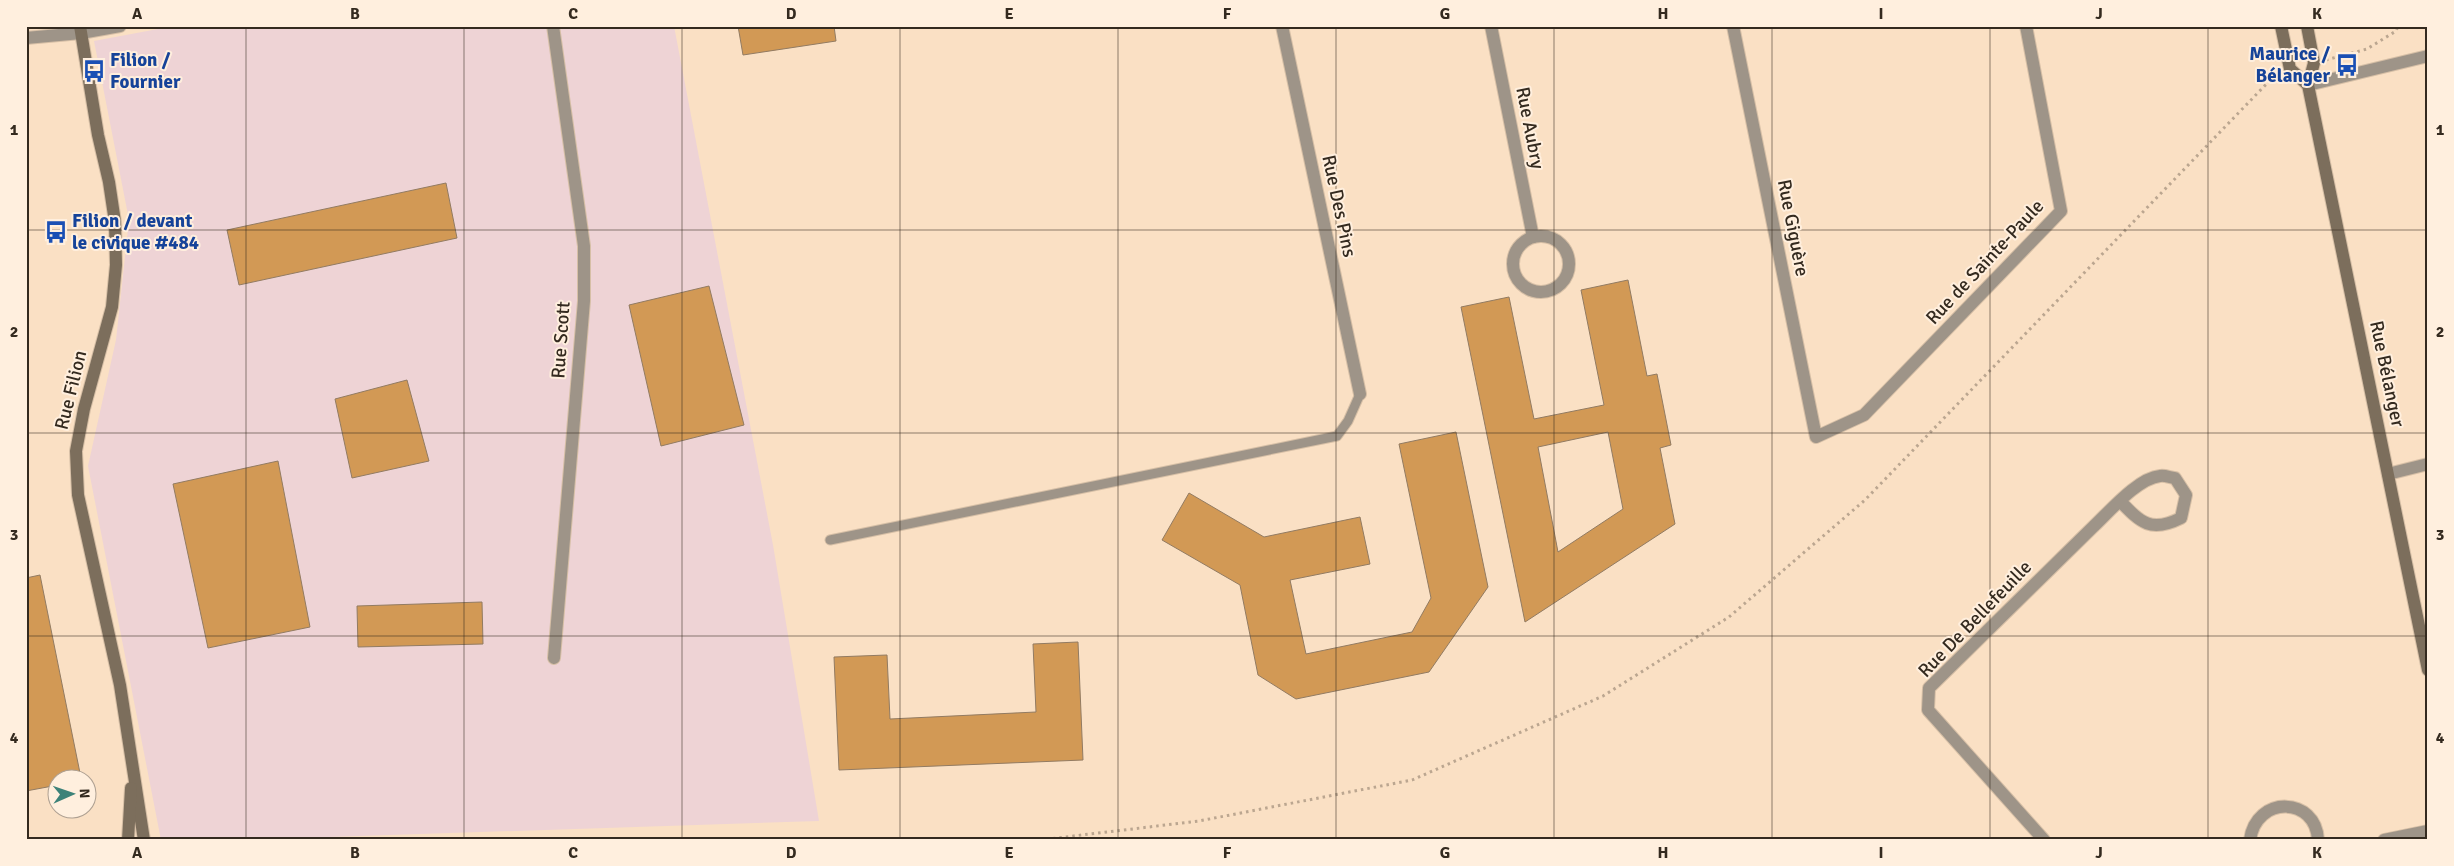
<svg xmlns="http://www.w3.org/2000/svg" width="2454" height="866" font-family="Signika,sans-serif">
	<rect width="100%" height="100%" fill="#fae0c4"/>
	<polygon fill="#eed3d5" points="174,26 674,26 773,545 819,821 236,840 161,840 88,466 116,340 129,220 94,41"/>
	<g fill="#d29955" stroke="#927b62" fill-rule="evenodd">
		<polygon points="738,26 834,26 836,41 743,55"/>
		<polygon points="446,183 457,238 239,285 227,230"/>
		<path d="M1628 280 1647 376 1657 374 1671 445 1660 448 1675 524 1525 622 1461 307 1509 297 1534 419 1604 405 1581 290ZM1608 432 1623 509 1558 552 1538 447Z"/>
		<polygon points="709,286 744,425 661,446 629,305"/>
		<polygon points="407,380 429,461 352,478 335,399"/>
		<polygon points="1456,432 1488,587 1429,672 1296,699 1258,675 1240,585 1162,540 1189,493 1264,537 1360,517 1370,564 1290,580 1306,654 1412,632 1431,598 1399,444"/>
		<polygon points="278,461 310,627 208,648 173,484"/>
		<polygon points="40,575 81,778 58,778 58,785 26,791 26,578"/>
		<polygon points="482,602 483,644 358,647 357,606"/>
		<polygon points="1078,642 1083,760 839,770 834,657 887,655 890,719 1036,712 1033,644"/>
	</g>
	<g fill="none" stroke-linecap="round" stroke-linejoin="round">
		<defs>
			<polyline id="lane" points="830,540 1337,436 1348,421 1360,394"/>
			<g id="street">
				<polyline points="553,26 584,246 584,301 554,658"/>
				<polyline points="1282,26 1360,394"/>
				<polyline points="1491,26 1533,237"/>
				<polyline points="1733,26 1816,437 1864,415 2061,211 2026,26"/>
				<polyline points="26,38 81,33 120,26"/>
				<polyline points="2308,85 2428,56"/>
				<circle cx="1541" cy="264" r="28"/>
				<polyline points="2388,474 2428,464"/>
				<path d="M2044 840 1928 710 1929 688 2094 526C2110 511 2138 478 2160 476 2165 475 2171 478 2175 478L2186 495 2181 518C2151 533 2141 523 2120 501"/>
				<path d="M2250 840C2256 795 2316 796 2318 840"/>
				<polyline points="2384,840 2428,831"/>
			</g>
			<g id="secondary">
				<polyline points="80,26 98,135 109,182 115,222 116,265 112,307 84,409 76,451 78,495 120,685 144,840"/>
				<polyline points="2281,26 2290,69 2308,85"/>
				<polyline points="2307,26 2314,63 2308,85 2428,670"/>
				<polyline points="128,840 131,788"/>
			</g>
		</defs>
		<use href="#lane" stroke="#d6bfa6" stroke-width="11"/>
		<use href="#street" stroke="#d6bfa6" stroke-width="14"/>
		<use href="#secondary" stroke="#d6bfa6" stroke-width="14"/>
		<g stroke="#bba690" stroke-width="3" stroke-dasharray="2.5 4" stroke-linecap="butt">
			<polyline points="2326,60 2367,49 2396,31 2398,26"/>
			<polyline points="1040,840 1199,821 1412,780 1603,696 1729,617 1865,500 2277,73"/>
		</g>
		<use href="#lane" stroke="#9e9488" stroke-width="9"/>
		<use href="#street" stroke="#9e9488" stroke-width="12"/>
		<use href="#secondary" stroke="#7c6e5c" stroke-width="12"/>
	</g>
	<path fill="none" stroke="#342a1f" stroke-width="1" stroke-opacity="0.55" d="M246 26V840M464 26V840M682 26V840M900 26V840M1118 26V840M1336 26V840M1554 26V840M1772 26V840M1990 26V840M2208 26V840M26 230H2428M26 433H2428M26 636H2428"/>
	<defs>
		<symbol id="bus-bare" viewBox="-9 -9 18 18"><path d="M-5-6H5V4H4V6H2V4H-2V6H-4V4H-5ZM-3.5-4V0h7V-4ZM-3.5 1.2v1.5H-2V1.2ZM2 1.2v1.5H3.5V1.2Z" fill="#1a4fb4" stroke="#ffefde" stroke-width="2.5" paint-order="stroke"/></symbol>
	</defs>
	<g fill-rule="evenodd">
		<use href="#bus-bare" x="2331" y="49" width="32" height="32"/>
		<use href="#bus-bare" x="78" y="55" width="32" height="32"/>
		<use href="#bus-bare" x="40" y="216" width="32" height="32"/>
	</g>
	<g text-anchor="middle" dominant-baseline="central" stroke-width="4" stroke-linejoin="round" paint-order="stroke">
		<g font-size="19" font-weight="bold" fill="#164399" stroke="#ffefde" text-anchor="start">
			<text x="2330" y="54" text-anchor="end">Maurice /<tspan x="2330" dy="22">Bélanger</tspan></text>
			<text x="110" y="60">Filion /<tspan x="110" dy="22">Fournier</tspan></text>
			<text x="72" y="221">Filion / devant<tspan x="72" dy="22">le civique #484</tspan></text>
		</g>
		<g font-size="19" fill="#342a1f" stroke="#ffefde">
			<text transform="translate(1530 128) rotate(79)">Rue Aubry</text>
			<text transform="translate(1339 206) rotate(78)">Rue Des Pins</text>
			<text transform="translate(1793 228) rotate(79)">Rue Giguère</text>
			<text transform="translate(1985 262) rotate(-47)">Rue de Sainte-Paule</text>
			<text transform="translate(561 340) rotate(-86)">Rue Scott</text>
			<text transform="translate(2387 374) rotate(78)">Rue Bélanger</text>
			<text transform="translate(71 390) rotate(-76)">Rue Filion</text>
			<text transform="translate(1975 619) rotate(-46)">Rue De Bellefeuille</text>
		</g>
	</g>
	<rect width="2454" height="866" fill="none" stroke="#ffefde" stroke-width="55"/>
	<g transform="translate(72 794) rotate(88)"><circle r="24" fill="#ffefde" stroke="#aea092"/>
	<path d="M0-4L9 19L0 12L-9 19Z" fill="#3d8279"/>
	<text y="-8" font-size="14" font-weight="bold" text-anchor="middle" fill="#342a1f">N</text>
	</g>
	<rect x="28" y="28" width="2398" height="810" fill="none" stroke="#342a1f" stroke-width="2"/>
	<g font-size="16" text-anchor="middle" font-weight="bold" fill="#342a1f">
		<text x="137" y="19">A</text>
		<text x="355" y="19">B</text>
		<text x="573" y="19">C</text>
		<text x="791" y="19">D</text>
		<text x="1009" y="19">E</text>
		<text x="1227" y="19">F</text>
		<text x="1445" y="19">G</text>
		<text x="1663" y="19">H</text>
		<text x="1881" y="19">I</text>
		<text x="2099" y="19">J</text>
		<text x="2317" y="19">K</text>
		<text x="14" y="135">1</text>
		<text x="2440" y="135">1</text>
		<text x="14" y="337">2</text>
		<text x="2440" y="337">2</text>
		<text x="14" y="540">3</text>
		<text x="2440" y="540">3</text>
		<text x="14" y="743">4</text>
		<text x="2440" y="743">4</text>
		<text x="137" y="858">A</text>
		<text x="355" y="858">B</text>
		<text x="573" y="858">C</text>
		<text x="791" y="858">D</text>
		<text x="1009" y="858">E</text>
		<text x="1227" y="858">F</text>
		<text x="1445" y="858">G</text>
		<text x="1663" y="858">H</text>
		<text x="1881" y="858">I</text>
		<text x="2099" y="858">J</text>
		<text x="2317" y="858">K</text>
	</g>
</svg>
